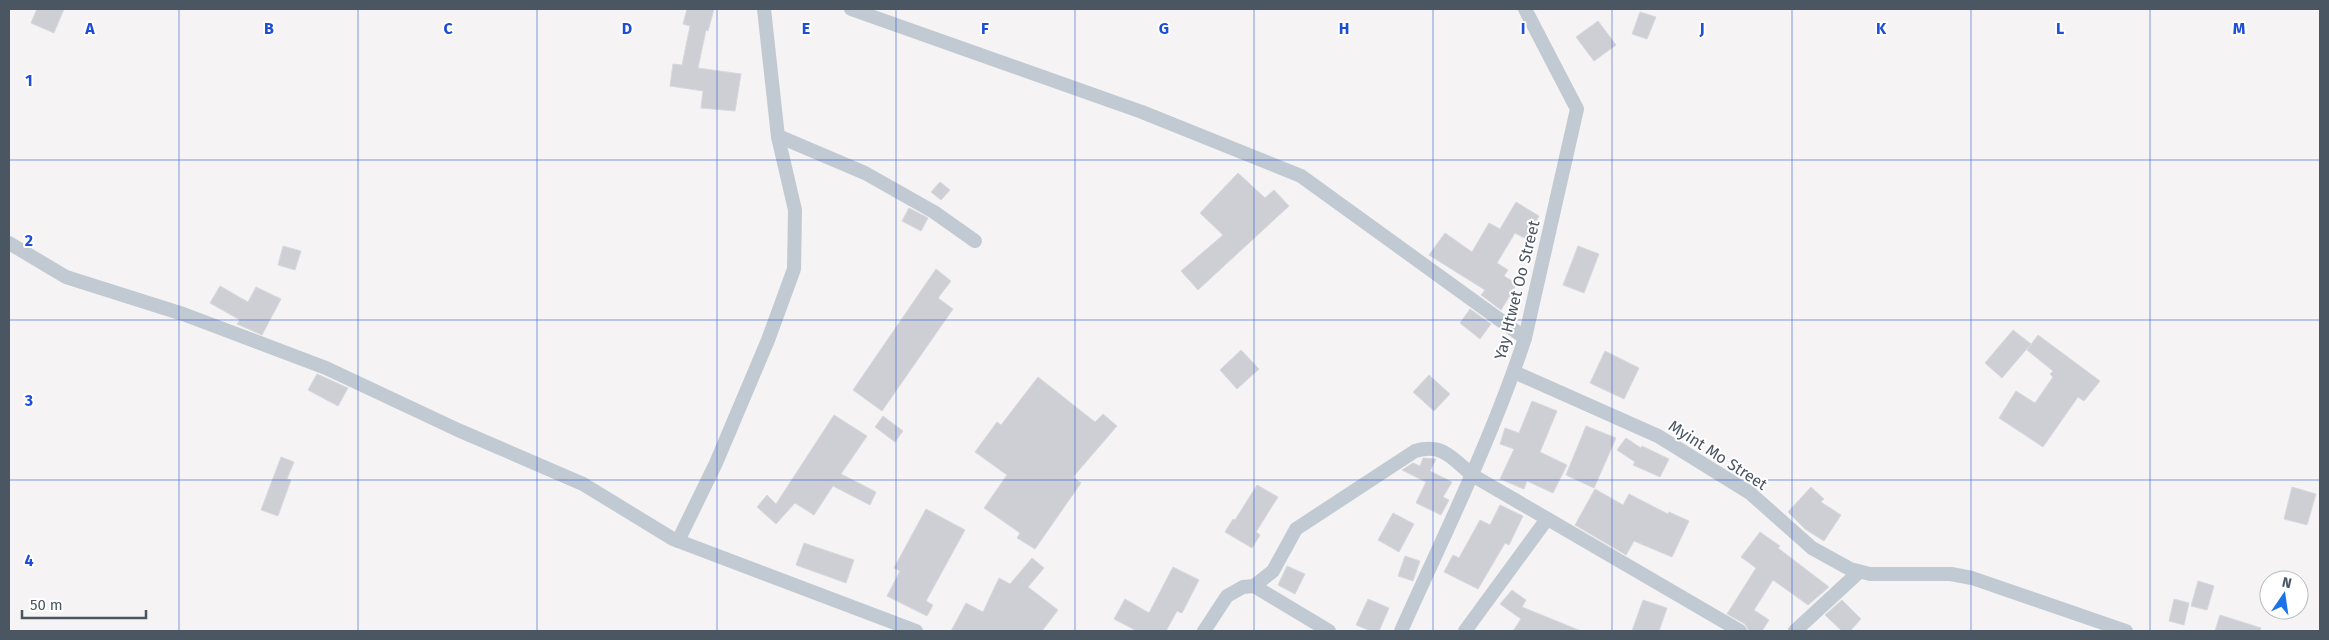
<svg xmlns="http://www.w3.org/2000/svg" width="2329" height="640" font-family="'Fira Sans',sans-serif">
	<rect width="100%" height="100%" fill="#f5f3f3"/>
	<g fill="#cdcfd5" stroke="#d7d9de">
		<polygon points="37,9 64,9 54,33 31,23"/>
		<polygon points="687,9 714,9 708,31 706,30 698,68 741,74 735,111 701,108 703,91 670,86 673,64 682,65 690,26 683,24"/>
		<polygon points="1640,12 1656,17 1647,39 1632,34"/>
		<polygon points="1598,21 1616,45 1594,61 1576,37"/>
		<polygon points="1238,173 1265,198 1274,190 1289,206 1198,290 1181,271 1223,235 1200,213"/>
		<polygon points="940,182 950,190 941,200 931,192"/>
		<polygon points="1516,202 1539,216 1526,239 1515,233 1497,263 1508,270 1504,276 1517,284 1501,310 1481,295 1485,290 1429,255 1445,233 1472,252 1489,223 1500,229"/>
		<polygon points="909,208 928,218 921,231 902,221"/>
		<polygon points="283,246 301,251 295,270 278,265"/>
		<polygon points="1578,246 1599,254 1584,293 1563,285"/>
		<polygon points="936,269 951,281 938,298 953,309 882,411 853,390"/>
		<polygon points="220,286 248,302 256,287 281,299 262,335 237,324 240,320 210,303"/>
		<polygon points="1470,309 1491,324 1480,339 1460,323"/>
		<polygon points="2013,330 2031,344 2002,378 1985,363"/>
		<polygon points="2038,335 2100,381 2084,401 2078,397 2043,447 1999,418 2016,391 2035,403 2053,377 2050,374 2053,371 2027,350"/>
		<polygon points="1241,350 1259,369 1237,389 1220,370"/>
		<polygon points="1605,351 1639,368 1624,399 1590,383"/>
		<polygon points="317,374 348,388 338,406 308,390"/>
		<polygon points="1429,375 1450,394 1434,411 1413,392"/>
		<polygon points="1038,377 1095,422 1103,414 1117,426 1073,477 1081,483 1035,549 1017,538 1020,533 984,508 1007,475 975,452 997,422 1001,425"/>
		<polygon points="1532,401 1557,411 1540,452 1567,465 1553,493 1527,481 1524,489 1500,479 1514,449 1500,444 1505,428 1519,433"/>
		<polygon points="834,415 867,436 841,474 876,492 870,505 833,486 814,515 795,503 776,524 757,507 767,495 776,504"/>
		<polygon points="883,416 903,431 895,442 875,427"/>
		<polygon points="1586,426 1616,438 1594,488 1566,475"/>
		<polygon points="1626,438 1641,448 1642,446 1669,459 1660,477 1633,465 1635,462 1617,450"/>
		<polygon points="281,457 294,462 287,479 291,480 278,516 261,510"/>
		<polygon points="1423,458 1436,459 1430,471 1452,482 1443,497 1449,500 1441,515 1416,503 1426,482 1402,470 1413,463 1420,466"/>
		<polygon points="1257,485 1278,497 1256,532 1260,535 1252,548 1225,532 1233,519 1235,520"/>
		<polygon points="1811,487 1824,499 1821,502 1841,515 1824,541 1805,529 1788,512"/>
		<polygon points="2292,487 2316,494 2307,525 2284,519"/>
		<polygon points="1595,489 1623,505 1629,494 1668,514 1669,512 1689,521 1672,557 1634,541 1626,555 1575,525"/>
		<polygon points="1500,505 1523,516 1509,545 1505,543 1478,589 1444,572 1453,555 1459,558 1480,520 1490,525"/>
		<polygon points="926,509 965,530 926,601 933,605 927,616 887,596 900,571 894,568"/>
		<polygon points="1393,513 1414,524 1399,552 1378,540"/>
		<polygon points="1760,532 1780,546 1778,548 1829,587 1808,605 1773,580 1754,610 1769,620 1762,631 1749,631 1745,624 1727,614 1756,568 1741,557"/>
		<polygon points="804,543 854,560 846,583 796,565"/>
		<polygon points="1405,556 1420,561 1413,581 1398,576"/>
		<polygon points="1032,558 1044,568 1028,587 1058,610 1042,631 951,631 966,603 983,612 999,578 1010,584"/>
		<polygon points="1287,566 1305,574 1295,594 1278,585"/>
		<polygon points="1173,567 1199,580 1182,613 1177,611 1166,631 1137,631 1114,619 1125,599 1149,613"/>
		<polygon points="2198,581 2214,586 2207,610 2191,606"/>
		<polygon points="1512,590 1526,600 1522,607 1581,631 1513,631 1521,619 1500,604"/>
		<polygon points="1368,599 1389,608 1379,631 1371,631 1356,625"/>
		<polygon points="2174,599 2189,603 2184,625 2169,621"/>
		<polygon points="1643,600 1667,608 1659,631 1632,631"/>
		<polygon points="1842,600 1861,619 1850,631 1842,631 1825,615"/>
		<polygon points="2220,615 2261,628 2260,631 2215,631"/>
	</g>
	<g fill="none" stroke-linecap="round" stroke-linejoin="round">
		<g stroke="#c1cad2" stroke-width="14">
			<polyline points="851,9 1142,112 1301,176 1525,338"/>
			<polyline points="778,136 865,173 934,212 975,241"/>
			<polyline points="9,243 66,277 183,314 326,368 458,430 583,484 673,539 916,631"/>
			<polyline points="1514,372 1658,436 1750,493 1812,548 1850,569 1870,574 1951,574 1972,578 2126,631"/>
			<polyline points="678,541 716,463 768,340 794,269 795,210 778,137 764,9"/>
			<polyline points="1254,586 1329,631"/>
			<path d="M1204 631 1227 596 1243 587 1254 586 1273 571 1296 529 1415 451C1443 443 1452 458 1472 475L1740 631"/>
			<path d="M1401 631C1444 535 1492 439 1525 338L1577 109 1525 9"/>
			<polyline points="1465,631 1547,519"/>
			<polyline points="1795,631 1859,572"/>
		</g>
	</g>
	<path fill="none" stroke="#1d4ed8" stroke-width="1" stroke-opacity="0.55" d="M179 9V631M358 9V631M537 9V631M717 9V631M896 9V631M1075 9V631M1254 9V631M1433 9V631M1612 9V631M1792 9V631M1971 9V631M2150 9V631M9 160H2320M9 320H2320M9 480H2320"/>
	<g text-anchor="middle" dominant-baseline="central" stroke-width="4" stroke-linejoin="round" paint-order="stroke">
		<g font-size="16" fill="#4a5661" stroke="#fff">
			<text transform="translate(1517 290) rotate(-76)">Yay Htwet Oo Street</text>
			<text transform="translate(1718 455) rotate(33)">Myint Mo Street</text>
		</g>
	</g>
	<g font-size="16" text-anchor="middle" font-weight="bold" fill="#1d4ed8" stroke="#fff" stroke-width="4" stroke-linejoin="round" paint-order="stroke">
		<text x="90" y="34">A</text>
		<text x="269" y="34">B</text>
		<text x="448" y="34">C</text>
		<text x="627" y="34">D</text>
		<text x="806" y="34">E</text>
		<text x="985" y="34">F</text>
		<text x="1164" y="34">G</text>
		<text x="1344" y="34">H</text>
		<text x="1523" y="34">I</text>
		<text x="1702" y="34">J</text>
		<text x="1881" y="34">K</text>
		<text x="2060" y="34">L</text>
		<text x="2239" y="34">M</text>
		<text x="29" y="86">1</text>
		<text x="29" y="246">2</text>
		<text x="29" y="406">3</text>
		<text x="29" y="566">4</text>
	</g>
	<rect width="2329" height="640" fill="none" stroke="#4a5661" stroke-width="20"/>
	<g transform="translate(2284 595) rotate(13)"><circle r="24" fill="#ffffff" stroke="#b7bbc0"/>
	<path d="M0-4L9 19L0 12L-9 19Z" fill="#1a73e8"/>
	<text y="-8" font-size="14" font-weight="bold" text-anchor="middle" fill="#4a5661">N</text>
	</g>
	<path d="M22 610v8h124v-8" fill="none" stroke="#4a5661" stroke-width="2.5"/>
	<text x="30" y="610" font-size="15" fill="#4a5661" stroke="#ffffff" stroke-width="4" paint-order="stroke">50 m</text>
</svg>
